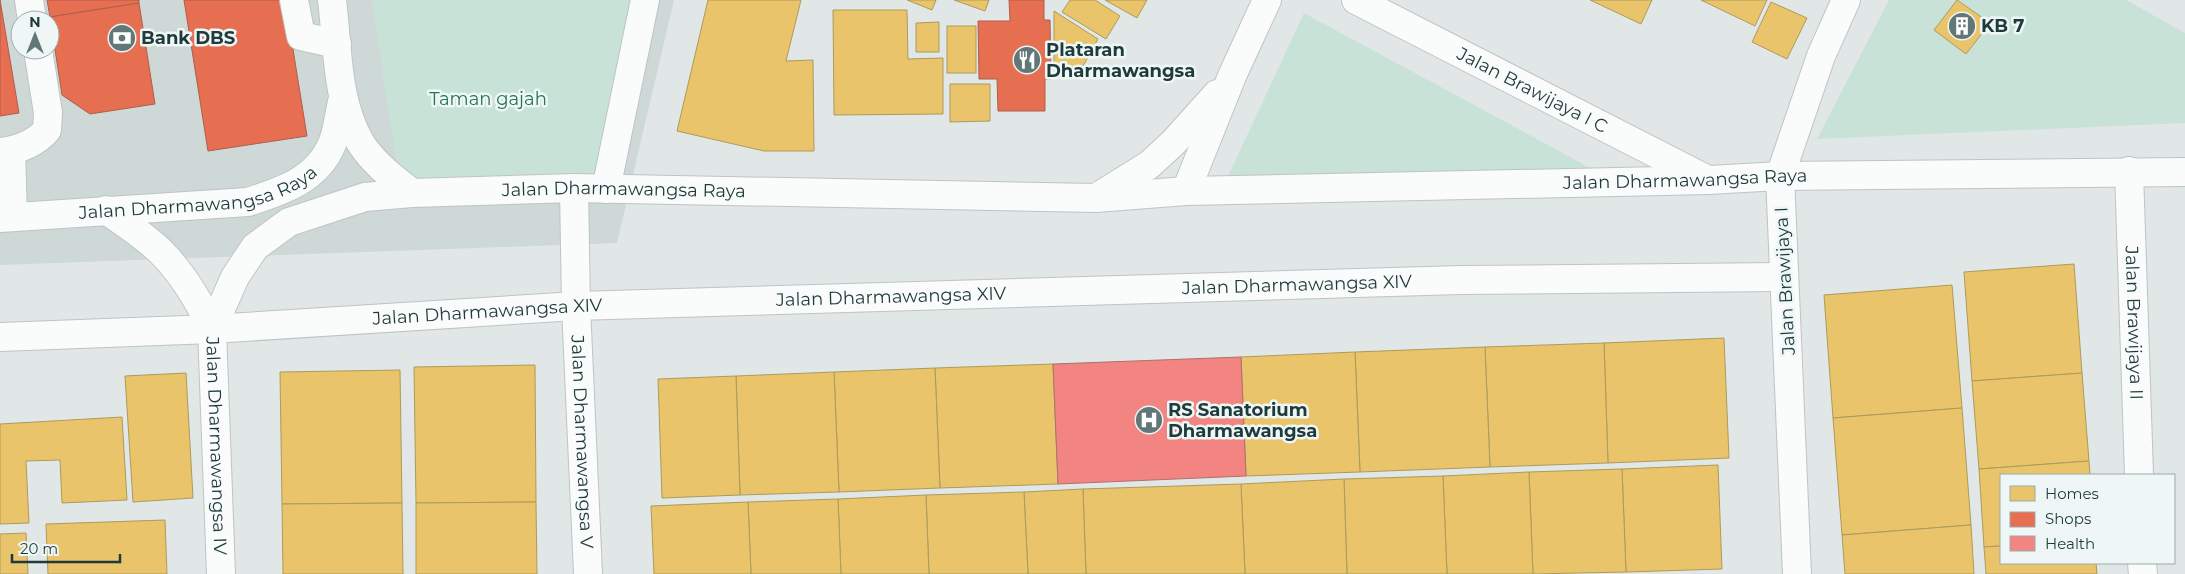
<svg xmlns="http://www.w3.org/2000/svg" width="2185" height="574" font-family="Montserrat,sans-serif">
	<rect width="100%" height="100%" fill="#e1e7e6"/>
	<path fill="#ced9d7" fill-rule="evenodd" d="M0 0H674L617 243 0 265ZM20 20H50V50H20Z"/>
	<g fill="#c9e2d7">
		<polygon points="372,0 647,0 594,196 402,202"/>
		<polygon points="1889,0 2126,0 2185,33 2185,123 1817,139"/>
		<polygon points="1304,13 1609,178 1223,187"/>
	</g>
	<g fill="#e9c46a" stroke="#ac9b5c">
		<polygon points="708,0 801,0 786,61 813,60 814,151 764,151 677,131"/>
		<polygon points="907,0 936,0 932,10"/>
		<polygon points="954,0 989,0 985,11"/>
		<polygon points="1070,0 1095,0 1120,16 1106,39 1062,12"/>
		<polygon points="1105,0 1147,0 1137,18"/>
		<polygon points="1590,0 1652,0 1641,24"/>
		<polygon points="1701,0 1767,0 1755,26"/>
		<polygon points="1957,0 1990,23 1966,54 1934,30"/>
		<polygon points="1771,2 1807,18 1787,59 1752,42"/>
		<polygon points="833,10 907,10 908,59 943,58 943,114 834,115"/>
		<polygon points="1054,11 1098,39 1076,79 1054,67"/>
		<polygon points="939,22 939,52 916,52 916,23"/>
		<rect x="947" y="26" width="29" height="47"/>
		<polygon points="950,84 990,84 990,121 950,122"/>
		<polygon points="2074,264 2082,373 1972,381 1964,272"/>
		<polygon points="1952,285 1962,408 1833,418 1824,295"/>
		<polygon points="1724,338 1729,458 1608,463 1604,343"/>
		<polygon points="1604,343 1608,463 1490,467 1485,347"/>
		<polygon points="1485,347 1490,467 1360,472 1355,352"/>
		<polygon points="1355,352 1360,472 1246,476 1241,357"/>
		<polygon points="1053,364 1058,484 940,488 935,368"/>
		<polygon points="535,365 536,502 416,503 414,367"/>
		<polygon points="935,368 940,488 839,492 834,372"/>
		<polygon points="400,370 402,503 282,504 280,372"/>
		<polygon points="834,372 839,492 740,495 736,376"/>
		<polygon points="186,373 193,498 133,502 125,376"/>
		<polygon points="2082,373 2089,461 1979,469 1972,381"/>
		<polygon points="736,376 740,495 662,498 658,379"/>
		<polygon points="1962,408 1971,525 1842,535 1833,418"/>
		<polygon points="122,417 127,500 62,503 60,460 26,461 29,523 0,524 0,424"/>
		<polygon points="2089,461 2090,475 2001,475 2001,546 1984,547 1979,469"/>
		<polygon points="1718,465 1722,569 1626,572 1622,469"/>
		<polygon points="1622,469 1626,572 1533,574 1529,472"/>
		<polygon points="1529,472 1533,574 1447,574 1443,476"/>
		<polygon points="1443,476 1447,574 1347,574 1344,479"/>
		<polygon points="1344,479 1347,574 1245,574 1241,484"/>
		<polygon points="1241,484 1245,574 1086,574 1083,489"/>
		<polygon points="1083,489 1086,574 1028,574 1024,492"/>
		<polygon points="1024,492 1028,574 929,574 926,495"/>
		<polygon points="926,495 929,574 841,574 838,499"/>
		<polygon points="838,499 841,574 751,574 748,502"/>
		<polygon points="536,502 537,574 416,574 416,503"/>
		<polygon points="748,502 751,574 654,574 651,506"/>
		<polygon points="402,503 403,574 283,574 282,504"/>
		<polygon points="165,520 167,574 48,574 46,524"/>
		<polygon points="1971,525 1974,574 1845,574 1842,535"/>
		<polygon points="26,533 28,574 0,574 0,534"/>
		<polygon points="2001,546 2001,563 2096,563 2097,574 1986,574 1984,547"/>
	</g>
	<g fill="#e76f51" stroke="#ab5f4a">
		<polygon points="0,0 19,113 0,116"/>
		<polygon points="47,0 139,0 139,3 50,17"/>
		<polygon points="184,0 285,0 307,136 208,151"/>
		<polygon points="1009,0 1044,0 1044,20 1050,20 1051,79 1045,79 1045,111 998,111 997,79 979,79 978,21 1010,21"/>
		<polygon points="139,3 155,104 90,114 62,95 50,17"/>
	</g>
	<polygon fill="#f28482" stroke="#b26e6d" points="1241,357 1246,476 1058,484 1053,364"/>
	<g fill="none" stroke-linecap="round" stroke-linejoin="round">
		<defs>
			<g id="minor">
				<polyline points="29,0 32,20"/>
				<polyline points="294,0 301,36 337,44"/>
				<path d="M332 0C338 47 336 100 360 142 373 163 393 178 412 193"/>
				<path id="s1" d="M1356 0 1706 179"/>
				<polyline points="11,151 13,216"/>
				<path d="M0 152C17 150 35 144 47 130L48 113 38 50"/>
				<path id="s2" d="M2129 171 2139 475"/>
				<path id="s3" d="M574 188 576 306 588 574"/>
				<polyline points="606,189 645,0"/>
				<polyline points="1186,191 1232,76 1267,0"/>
				<polyline points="1099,196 1149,165 1173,143 1217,94"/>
				<path id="s4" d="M106 210C124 223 145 236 161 252 183 274 199 301 212 329L221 574"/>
				<path id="s5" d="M0 218 248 202C282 191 317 180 332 144 338 130 339 112 343 98"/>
				<path id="s6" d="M212 329 235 277 255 247 289 222 365 197 412 193 574 188 1096 198 1186 191 1709 180 1780 176 2185 172"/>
				<path id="s7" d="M0 337 212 329 576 306 1461 280 1784 277"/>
				<polyline points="2142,563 2143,574"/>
				<polyline points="1797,574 1780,176 1821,56 1846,0"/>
			</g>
		</defs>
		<use href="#minor" stroke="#bec4c3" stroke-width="30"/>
		<use href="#minor" stroke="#fafbfb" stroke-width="28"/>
	</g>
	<defs>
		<symbol id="building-disc" viewBox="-11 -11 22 22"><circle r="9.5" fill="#627777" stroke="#eef7f5"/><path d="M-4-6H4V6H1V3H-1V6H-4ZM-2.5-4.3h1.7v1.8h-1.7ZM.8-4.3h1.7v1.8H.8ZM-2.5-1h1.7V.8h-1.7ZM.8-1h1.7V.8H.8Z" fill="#fff"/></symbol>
		<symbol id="bank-disc" viewBox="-11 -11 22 22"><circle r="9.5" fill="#627777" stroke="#eef7f5"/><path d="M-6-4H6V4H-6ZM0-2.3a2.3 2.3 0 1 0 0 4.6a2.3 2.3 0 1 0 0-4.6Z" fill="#fff"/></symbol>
		<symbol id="restaurant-disc" viewBox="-11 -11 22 22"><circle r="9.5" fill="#627777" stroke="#eef7f5"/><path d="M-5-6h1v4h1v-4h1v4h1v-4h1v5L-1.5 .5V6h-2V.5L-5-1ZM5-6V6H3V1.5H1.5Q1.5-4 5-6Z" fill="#fff"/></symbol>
		<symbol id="hospital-disc" viewBox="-11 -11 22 22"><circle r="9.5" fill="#627777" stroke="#eef7f5"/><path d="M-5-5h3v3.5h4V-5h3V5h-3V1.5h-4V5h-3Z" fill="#fff"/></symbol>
	</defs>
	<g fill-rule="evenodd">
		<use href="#building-disc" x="1946" y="10" width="32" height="32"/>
		<use href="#bank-disc" x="106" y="22" width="32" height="32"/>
		<use href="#restaurant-disc" x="1011" y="44" width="32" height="32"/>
		<use href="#hospital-disc" x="1133" y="404" width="32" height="32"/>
	</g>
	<g text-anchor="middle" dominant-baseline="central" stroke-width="5" stroke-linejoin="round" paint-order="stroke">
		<g font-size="18" font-weight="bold" fill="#1e3a3b" stroke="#eef7f5" text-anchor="start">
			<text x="1981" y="26">KB 7</text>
			<text x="141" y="38">Bank DBS</text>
			<text x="1046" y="50">Plataran<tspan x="1046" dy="21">Dharmawangsa</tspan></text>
			<text x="1168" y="410">RS Sanatorium<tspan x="1168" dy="21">Dharmawangsa</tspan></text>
		</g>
		<g font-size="18" fill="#1e3a3b" stroke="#eef7f5">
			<text stroke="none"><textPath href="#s1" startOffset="198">Jalan Brawijaya I C</textPath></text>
			<text stroke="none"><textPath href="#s6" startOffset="1536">Jalan Dharmawangsa Raya</textPath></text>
			<text stroke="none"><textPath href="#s5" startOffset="201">Jalan Dharmawangsa Raya</textPath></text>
			<text stroke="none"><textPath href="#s6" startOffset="474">Jalan Dharmawangsa Raya</textPath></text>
			<text transform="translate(1785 281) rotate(-93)">Jalan Brawijaya I</text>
			<text stroke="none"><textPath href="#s7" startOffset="1298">Jalan Dharmawangsa XIV</textPath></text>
			<text stroke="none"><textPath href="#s7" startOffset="892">Jalan Dharmawangsa XIV</textPath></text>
			<text stroke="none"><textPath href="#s7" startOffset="488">Jalan Dharmawangsa XIV</textPath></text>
			<text stroke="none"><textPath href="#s2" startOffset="152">Jalan Brawijaya II</textPath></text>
			<text stroke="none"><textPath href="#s3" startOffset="254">Jalan Dharmawangsa V</textPath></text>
			<text stroke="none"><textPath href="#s4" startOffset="279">Jalan Dharmawangsa IV</textPath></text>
		</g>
		<g font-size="18" fill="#26735b" stroke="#eef7f5">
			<text x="488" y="99">Taman gajah</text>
		</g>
	</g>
	<rect x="2000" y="474" width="175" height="90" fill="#eef7f5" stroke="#9babab"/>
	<rect x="2010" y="486" width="25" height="15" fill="#e9c46a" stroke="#9babab"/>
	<text x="2045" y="499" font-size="15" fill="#1e3a3b">Homes</text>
	<rect x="2010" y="512" width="25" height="15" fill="#e76f51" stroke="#9babab"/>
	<text x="2045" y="524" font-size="15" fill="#1e3a3b">Shops</text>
	<rect x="2010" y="536" width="25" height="15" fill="#f28482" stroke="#9babab"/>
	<text x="2045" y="549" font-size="15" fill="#1e3a3b">Health</text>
	<g transform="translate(35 35)"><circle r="24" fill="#eef7f5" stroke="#9babab"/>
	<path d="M0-4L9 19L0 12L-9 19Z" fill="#627777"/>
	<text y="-8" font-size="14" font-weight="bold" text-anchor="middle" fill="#1e3a3b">N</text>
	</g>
	<path d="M12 554v8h108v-8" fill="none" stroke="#1e3a3b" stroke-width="2.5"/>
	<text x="20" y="554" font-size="15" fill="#1e3a3b" stroke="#eef7f5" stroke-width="4" paint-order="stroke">20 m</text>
</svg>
